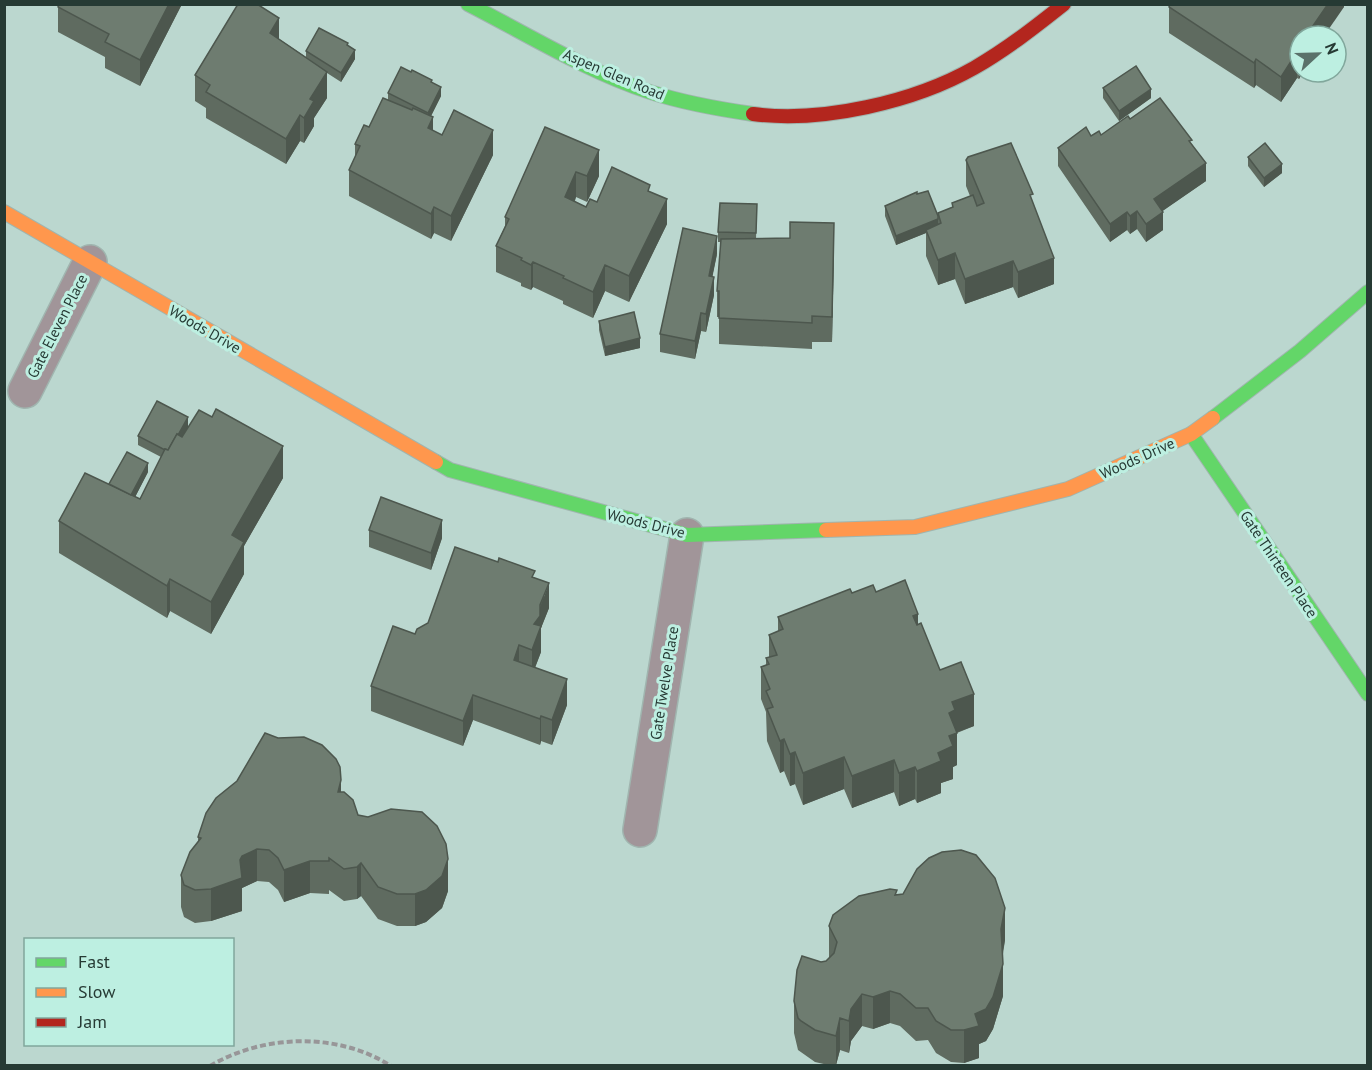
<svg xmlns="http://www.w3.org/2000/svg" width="1372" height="1070" font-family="'PT Sans',sans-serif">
	<rect width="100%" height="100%" fill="#bbd7cf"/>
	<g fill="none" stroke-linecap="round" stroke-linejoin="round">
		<defs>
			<g id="street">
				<polyline points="25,391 90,262"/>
				<polyline points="640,830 687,535"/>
			</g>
			<g id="fast">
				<path d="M468 4C527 34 586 71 650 92 684 103 718 109 753 114"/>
				<polyline points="1213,418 1300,351 1368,292"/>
				<polyline points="1191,434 1368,694"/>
				<polyline points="436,462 450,470 687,535 826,530"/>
			</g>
			<g id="slow">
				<polyline points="4,212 436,462"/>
				<polyline points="826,530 915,527 1068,489 1191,434 1213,418"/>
			</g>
			<path id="jam" d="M753 114C822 123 914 102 974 68 1007 49 1035 27 1064 4"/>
		</defs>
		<use href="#street" stroke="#a0b5af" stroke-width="36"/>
		<use href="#fast" stroke="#a0b5af" stroke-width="16"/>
		<use href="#slow" stroke="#a0b5af" stroke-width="16"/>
		<use href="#jam" stroke="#a0b5af" stroke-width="16"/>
		<path stroke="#989698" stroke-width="4" stroke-dasharray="6 3" stroke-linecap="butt" d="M210 1066C264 1034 338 1032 391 1066"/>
		<use href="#street" stroke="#a19599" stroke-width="33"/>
		<use href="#fast" stroke="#63d668" stroke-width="14"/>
		<use href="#slow" stroke="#ff974d" stroke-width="14"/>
		<use href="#jam" stroke="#b3261e" stroke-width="14"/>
	</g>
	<g fill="#5f6b60">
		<polygon points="182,4 140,86 105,68 105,57 58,32 58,7"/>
		<polygon points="1344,4 1344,7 1300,36 1300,72 1303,72 1299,79 1297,78 1281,102 1256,85 1254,88 1169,33 1169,7"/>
		<polygon points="279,39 306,57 306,51 348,46 355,59 341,82 327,73 327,98 314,118 314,126 304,143 300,141 286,164 206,118 206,108 195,101 195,75"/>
		<polygon points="432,83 441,96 431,116 433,131 493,155 451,241 434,233 431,239 349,196 349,170 355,157 355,144 369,127 388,100 388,93"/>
		<polygon points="1103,88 1151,98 1119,121 1103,98"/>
		<polygon points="1130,119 1192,144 1206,181 1162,211 1163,230 1146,242 1137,229 1130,234 1127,230 1110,242 1058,166 1058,148 1091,136 1101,135"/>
		<polygon points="545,127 599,176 587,202 576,197 575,201 586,207 597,202 650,192 667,224 629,302 605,291 593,318 563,304 563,301 533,287 531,290 521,286 521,283 496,272 496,246 505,226 505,217"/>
		<polygon points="1248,157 1282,173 1264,187 1248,166"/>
		<polygon points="966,160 1033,203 1054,284 1018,298 1013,287 965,304 955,279 938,285 926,256 926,233 896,245 885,216 885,206 917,194 938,216 952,208 952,203 970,196 966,186"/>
		<polygon points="757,204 756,239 834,249 832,342 812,342 812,349 719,344 719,317 717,317 717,291 721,242 718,242 718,232"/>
		<polygon points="717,254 712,277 714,295 706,332 701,331 695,359 660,352 660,334"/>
		<polygon points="599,321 640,348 605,356 599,330"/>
		<polygon points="188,427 185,432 283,478 244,546 244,574 211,634 170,611 167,618 59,553 59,521 109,484 148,472 135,497 140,499 161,457 138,445 138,436"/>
		<polygon points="369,530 442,538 431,570 369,547"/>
		<polygon points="535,578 549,608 541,628 541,652 535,668 567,705 552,745 541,741 540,745 473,720 463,746 371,711 371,686 415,634"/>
		<polygon points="876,592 918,624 940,670 974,726 957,733 957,765 953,767 953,779 941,783 941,793 917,803 915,799 899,806 894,792 852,808 844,789 803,805 795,784 790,786 784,771 780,773 767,741 766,712 761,699 761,667 766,665 766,658 769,657 769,635 778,631 778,617 852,593"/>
		<polygon points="341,792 358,815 448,891 442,908 426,922 415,926 397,926 378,919 361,896 357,899 344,901 329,890 329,894 310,893 284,902 278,890 269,882 257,881 242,888 242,911 211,921 195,923 184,917 181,907 181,875 198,842 198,837"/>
		<polygon points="897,895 1005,940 1003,954 1003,996 993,1029 986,1041 979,1044 979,1058 964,1063 951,1062 936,1053 928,1040 916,1041 900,1026 890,1023 873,1029 862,1026 851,1041 849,1053 840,1050 836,1065 828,1065 815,1062 798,1050 794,1033 794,1001 821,962 826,961 829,959 829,926"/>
	</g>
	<g fill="#4d574e">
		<polygon points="169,4 182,4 140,86 140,60"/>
		<polygon points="1328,4 1344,4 1344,7 1324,36 1306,36"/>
		<polygon points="279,18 279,44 270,33"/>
		<polygon points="355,50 355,59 341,82 341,73"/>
		<polygon points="1297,52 1297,78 1281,102 1281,77"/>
		<polygon points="1300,52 1300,72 1303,72 1299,79 1299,54"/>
		<polygon points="1256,59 1256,85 1254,88 1254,63"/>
		<polygon points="327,72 327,98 314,118 314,126 304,143 304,118 310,99"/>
		<polygon points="441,87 441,96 428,122 428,113"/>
		<polygon points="1151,89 1151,98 1119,121 1119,111"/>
		<polygon points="300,115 300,141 286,164 286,139"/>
		<polygon points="433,117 433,143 428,128"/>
		<polygon points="493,130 493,155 451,241 451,216"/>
		<polygon points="599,150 599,176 587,202 587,176"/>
		<polygon points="1206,163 1206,181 1154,217 1154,199"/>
		<polygon points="1282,164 1282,173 1264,187 1264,178"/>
		<polygon points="576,172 576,197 565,223 565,197"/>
		<polygon points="667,199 667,224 629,302 629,276"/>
		<polygon points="434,207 434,233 431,239 431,214"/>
		<polygon points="1137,211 1137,229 1130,234 1130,216"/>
		<polygon points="1127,212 1127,230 1110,242 1110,224"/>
		<polygon points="1163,212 1163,230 1146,242 1146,224"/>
		<polygon points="938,219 938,228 926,230 926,233 896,245 896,236"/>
		<polygon points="834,223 834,249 832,342 832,317"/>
		<polygon points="717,236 717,254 709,294 709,276"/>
		<polygon points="955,253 955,279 938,285 938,260"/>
		<polygon points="1054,258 1054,284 1018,298 1018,272"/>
		<polygon points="1013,261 1013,287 965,304 965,279"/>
		<polygon points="533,262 533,287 531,290 531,265"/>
		<polygon points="605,265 605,291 593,318 593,292"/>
		<polygon points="714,277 714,295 706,332 706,314"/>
		<polygon points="701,313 701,331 695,359 695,341"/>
		<polygon points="640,338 640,348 605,356 605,347"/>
		<polygon points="188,417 188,427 169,462 169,452"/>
		<polygon points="283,446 283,478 244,546 244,574 211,634 211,602 232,535"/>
		<polygon points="148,463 148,472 131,505 131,496"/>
		<polygon points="442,520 442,538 431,570 431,553"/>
		<polygon points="170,579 170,611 167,618 167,586"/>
		<polygon points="549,583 549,608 541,628 541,652 532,675 532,650 534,624"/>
		<polygon points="918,614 918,646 913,616"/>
		<polygon points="519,645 519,671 514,660"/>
		<polygon points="567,679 567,705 552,745 552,720"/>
		<polygon points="974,694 974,726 955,733 957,733 957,765 953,767 953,779 941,783 941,793 917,803 917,771 949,713 952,702"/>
		<polygon points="473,695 473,720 463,746 463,721"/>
		<polygon points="541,716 541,741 540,745 540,719"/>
		<polygon points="784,739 784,771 780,773 780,741"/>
		<polygon points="795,752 795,784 790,786 790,754"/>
		<polygon points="844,757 844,789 803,805 803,773"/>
		<polygon points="894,760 894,792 852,808 852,776"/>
		<polygon points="915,767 915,799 899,806 899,773"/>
		<polygon points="341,780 341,812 338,792"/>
		<polygon points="257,849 257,881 242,888 242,911 211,921 211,889 242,856"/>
		<polygon points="448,859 448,891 442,908 426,922 415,926 415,894"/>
		<polygon points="310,861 310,893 284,902 284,870"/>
		<polygon points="361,863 361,896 357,899 357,867"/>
		<polygon points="1005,908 1005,940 1001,961 1001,929"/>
		<polygon points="1003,964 1003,996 993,1029 986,1041 979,1044 979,1058 964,1063 964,1030"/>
		<polygon points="890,991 890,1023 873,1029 873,997"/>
		<polygon points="862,994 862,1026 851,1041 849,1053 849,1021 851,1009"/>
		<polygon points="840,1018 840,1050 836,1065 836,1036"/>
	</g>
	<g fill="#6e7c70" stroke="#4d574e" stroke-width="1.5">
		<polygon points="59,4 169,4 140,60 105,42 109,34 58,7"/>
		<polygon points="238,4 257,4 279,18 270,33 327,72 310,99 314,101 304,118 300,115 286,139 206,92 210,85 195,75"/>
		<polygon points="1170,4 1328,4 1306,36 1300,36 1300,52 1299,54 1297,52 1281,77 1256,59 1254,63 1169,7"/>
		<polygon points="319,28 348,43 347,45 355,50 341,73 306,51"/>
		<polygon points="1136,66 1151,89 1119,111 1103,88"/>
		<polygon points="401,67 411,72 412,70 432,80 431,82 441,87 428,113 388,93"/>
		<polygon points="383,98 412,110 413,108 433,117 428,128 442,135 454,110 493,130 451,216 434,207 431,214 349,170 360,146 355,144 364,125 369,127"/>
		<polygon points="1160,98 1192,140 1189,141 1206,163 1154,199 1163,212 1146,224 1137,211 1130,216 1127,212 1110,224 1058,148 1086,127 1091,136 1099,131 1101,135 1128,116 1130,119"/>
		<polygon points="545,127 599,150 587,176 576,172 565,197 586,207 590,199 597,202 612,167 650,185 648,191 667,199 629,276 605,265 593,292 563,278 564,276 533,262 531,265 521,260 522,258 496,246 509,219 505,217"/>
		<polygon points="1011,143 1033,194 1030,195 1054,258 1018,272 1013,261 965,279 955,253 938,260 926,230 941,223 938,213 953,207 952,203 973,195 977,206 984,203 966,160 968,157"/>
		<polygon points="1265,143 1282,164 1264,178 1248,157"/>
		<polygon points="928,191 938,216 938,219 896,236 885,206 917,192 917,194"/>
		<polygon points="720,203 757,204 756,233 718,232"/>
		<polygon points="790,222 834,223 832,317 812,316 812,323 719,318 719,291 717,291 721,239 790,238"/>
		<polygon points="683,228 717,236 709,276 714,277 706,314 701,313 695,341 660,334"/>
		<polygon points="634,312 640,338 605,347 599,321"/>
		<polygon points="157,401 188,417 178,435 177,434 168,450 165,449 165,450 138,436"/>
		<polygon points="216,409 283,446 232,535 244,542 211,602 170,579 167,586 59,521 85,473 140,499 165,449 168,450 177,434 182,437 199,410 212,417"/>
		<polygon points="127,452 148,463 131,495 109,484"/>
		<polygon points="381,497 442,520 431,553 369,530"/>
		<polygon points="455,547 498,562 499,558 535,571 532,577 549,583 540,605 540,616 534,624 541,626 532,650 519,645 514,660 567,679 552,720 541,716 540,719 473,695 463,721 371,686 393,626 415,634 417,629 428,623"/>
		<polygon points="905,580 918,614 913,616 917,625 921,623 940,670 961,662 974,694 952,702 955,710 949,713 957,733 949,736 953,746 938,753 941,761 917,771 915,767 899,773 894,760 852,776 844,757 803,773 795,752 790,754 784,739 780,741 767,709 773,707 766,691 770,689 761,667 769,664 766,658 777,655 769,635 783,629 778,617 850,589 852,593 873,585 876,592"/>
		<polygon points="265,733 278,738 304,737 322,745 336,759 340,767 341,780 338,792 344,792 353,800 358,815 368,817 391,809 422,812 437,826 446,844 448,859 442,876 426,890 415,894 397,894 378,887 361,863 357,867 344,869 329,858 329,861 310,861 284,870 278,858 269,850 257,849 242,856 240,860 242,878 211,889 195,890 184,885 181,875 190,852 201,838 198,837 206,813 216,798 237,781"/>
		<polygon points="961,850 976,855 995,878 1005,908 1001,929 1003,964 993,997 986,1009 975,1014 979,1026 964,1030 951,1030 936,1021 928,1008 916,1008 900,994 890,991 873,997 862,994 851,1009 849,1021 840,1018 836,1036 815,1030 801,1021 798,1018 794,1001 797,970 802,956 821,962 826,961 834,953 837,942 829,926 833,915 859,896 890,889 897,890 895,895 903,894 917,869 929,858 942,852"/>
	</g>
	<g text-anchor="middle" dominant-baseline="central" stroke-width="6" stroke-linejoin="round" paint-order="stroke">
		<g font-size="15" fill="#263a34" stroke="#bdefe1">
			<text transform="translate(614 74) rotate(23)">Aspen Glen Road</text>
			<text transform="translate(57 326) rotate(-63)">Gate Eleven Place</text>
			<text transform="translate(205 329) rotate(30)">Woods Drive</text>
			<text transform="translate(1137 458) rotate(-24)">Woods Drive</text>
			<text transform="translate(646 523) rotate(14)">Woods Drive</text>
			<text transform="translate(1279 564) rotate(56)">Gate Thirteen Place</text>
			<text transform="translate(664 683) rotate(-81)">Gate Twelve Place</text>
		</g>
	</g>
	<rect width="1372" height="1070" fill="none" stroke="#263a34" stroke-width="12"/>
	<rect x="24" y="938" width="210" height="108" fill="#bdefe1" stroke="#81a79c" stroke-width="1.5"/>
	<rect x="36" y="958" width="30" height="9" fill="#63d668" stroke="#81a79c" stroke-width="1.5"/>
	<text x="78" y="968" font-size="18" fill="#263a34">Fast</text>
	<rect x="36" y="988" width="30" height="9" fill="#ff974d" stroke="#81a79c" stroke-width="1.5"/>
	<text x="78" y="998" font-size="18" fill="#263a34">Slow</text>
	<rect x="36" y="1018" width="30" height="9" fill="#b3261e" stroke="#81a79c" stroke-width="1.5"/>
	<text x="78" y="1028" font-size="18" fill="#263a34">Jam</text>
	<g transform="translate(1318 54) rotate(68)"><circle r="28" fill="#bdefe1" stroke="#81a79c" stroke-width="1.5"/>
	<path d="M0-4.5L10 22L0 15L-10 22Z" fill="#5a716a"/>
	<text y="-9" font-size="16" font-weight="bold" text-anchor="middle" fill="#263a34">N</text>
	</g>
</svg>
